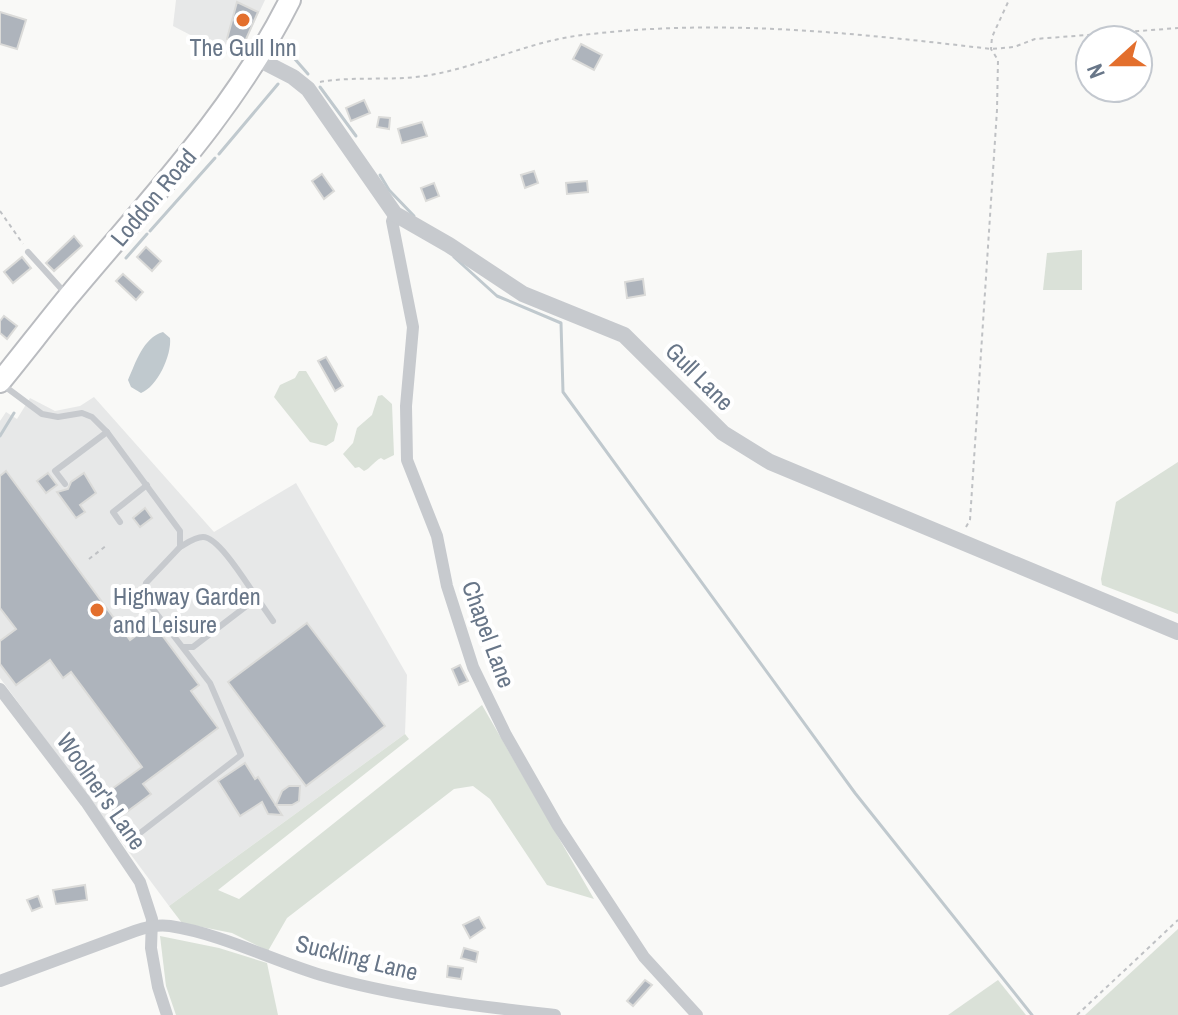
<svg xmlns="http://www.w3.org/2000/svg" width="1178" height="1015" font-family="'Archivo Narrow',sans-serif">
	<rect width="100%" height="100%" fill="#f9f9f7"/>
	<g fill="#e7e8e8">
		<polygon points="176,0 265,0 237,59 173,26"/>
		<polygon points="94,397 214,532 296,483 407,675 405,734 169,906 0,678 0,421 6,412 17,419 30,398 55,411 80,406"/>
	</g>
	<g fill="#dae1d8">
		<polygon points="1082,250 1082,290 1043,290 1047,253"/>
		<polygon points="299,371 306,371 338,424 334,441 326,446 310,442 274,397 280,385 295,378"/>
		<path d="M382 395 392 404 394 455 384 460 381 458C374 461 371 468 364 471L359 467 355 468 343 454 353 443 357 428 372 415 378 396Z"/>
		<polygon points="1178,462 1178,614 1102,585 1101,579 1116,502"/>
		<polygon points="482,705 594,899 547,885 490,799 473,786 454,789 287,918 268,951 232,933 182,923 169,906 405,734 409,739 218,890 239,899"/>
		<polygon points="1178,929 1178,1015 1085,1015"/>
		<polygon points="160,936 219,948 267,963 278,1015 176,1015 166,986"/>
		<polygon points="998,980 1026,1015 948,1015"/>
	</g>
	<path fill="#c0c9ce" d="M163 332 170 338C172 355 157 387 141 393L131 387 128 380C136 362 143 338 163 332Z"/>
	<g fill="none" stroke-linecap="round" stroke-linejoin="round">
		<g stroke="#c0c9ce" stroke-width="3">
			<polyline points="286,45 285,52 294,58 308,74"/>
			<polyline points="320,87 356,136"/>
			<polyline points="219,154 278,84"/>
			<polyline points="380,175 389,190 414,216"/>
			<polyline points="150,231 215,158"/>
			<polyline points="454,257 497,296 561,323 563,392 855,793 1032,1015"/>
			<polyline points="126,258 147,234"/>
			<polyline points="0,436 14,413"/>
		</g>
	</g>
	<g fill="#aeb4bc" stroke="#dbdbd9" stroke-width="2">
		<polygon points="237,2 258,12 243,46 227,39"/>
		<polygon points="0,12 26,20 17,49 0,44"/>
		<polygon points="581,44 602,55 594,70 573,59"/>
		<polygon points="364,100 370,113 351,121 346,108"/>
		<polygon points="379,117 390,118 389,129 377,127"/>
		<polygon points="422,122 427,136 402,143 398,129"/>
		<polygon points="534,171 538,183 525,188 521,175"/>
		<polygon points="322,174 334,191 324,199 312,181"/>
		<polygon points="587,181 588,192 567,194 566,183"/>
		<polygon points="434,183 439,196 426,201 421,188"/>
		<polygon points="74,236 82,246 54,271 46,263"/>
		<polygon points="146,247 161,261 152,271 137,257"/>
		<polygon points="22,257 31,268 13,283 4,272"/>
		<polygon points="123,274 143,292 136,300 116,281"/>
		<polygon points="643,279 645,295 627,298 625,282"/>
		<polygon points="4,316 17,326 7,339 0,333 0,321"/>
		<polygon points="326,357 343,386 335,391 318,361"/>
		<polygon points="6,471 130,640 153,623 199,685 191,691 218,728 143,784 151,794 117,819 101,797 142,767 71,672 63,678 50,660 16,685 0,664 0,641 16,629 0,608 0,476"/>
		<polygon points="48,473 57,485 46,493 37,481"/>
		<polygon points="84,473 96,493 80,505 85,512 76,518 57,492 68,489 71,482"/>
		<polygon points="145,508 152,518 140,527 133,518"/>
		<polygon points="307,623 385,726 306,786 228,682"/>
		<polygon points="460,665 468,681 459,685 452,669"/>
		<polygon points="245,763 255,779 258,777 282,815 268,814 262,802 240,816 218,781"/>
		<polygon points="289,786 300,786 299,801 292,805 276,805 282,791"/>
		<polygon points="85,885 87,900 56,904 53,890"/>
		<polygon points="38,896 42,907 32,911 27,900"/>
		<polygon points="479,917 485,928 470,938 463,925"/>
		<polygon points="464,948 478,952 476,962 461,958"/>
		<polygon points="448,966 463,968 461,979 447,977"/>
		<polygon points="645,980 652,985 633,1006 627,1001"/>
	</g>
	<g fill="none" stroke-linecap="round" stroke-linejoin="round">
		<defs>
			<path id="trunk" d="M0 382C23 354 45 325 68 297 148 201 234 112 290 0"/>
		</defs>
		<use href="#trunk" stroke="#babcc0" stroke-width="24"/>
		<g stroke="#bfc1c4" stroke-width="2" stroke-dasharray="4 4" stroke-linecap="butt">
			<path d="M320 82C354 76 390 81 424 76 478 68 529 41 583 35 720 18 855 33 991 49L1014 47 1035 39 1178 28"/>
			<polyline points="0,211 23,244"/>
			<polyline points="966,527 970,520 997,110 998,60 991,49 992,37 1009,0"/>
			<polyline points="89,559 107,545"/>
			<polyline points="1077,1015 1178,920"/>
		</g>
		<g stroke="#c7cace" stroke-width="6">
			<polyline points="28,252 66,294"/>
			<polyline points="3,385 42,414 58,417 82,413 92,417 107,432 180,531 180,547 146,583 143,596 210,683 241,755 131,840"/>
			<polyline points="65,484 55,471 107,432"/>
			<polyline points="120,522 113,512 147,485"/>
			<path d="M180 547C187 543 195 537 203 537 219 537 247 584 257 598L193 647H184"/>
			<polyline points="257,598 273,621"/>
		</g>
		<g stroke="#c7cace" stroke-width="12">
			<polyline points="395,214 392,221 413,327 406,406 407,460 437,536 447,586 473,667 506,735 558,826 644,957 697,1015"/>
			<polyline points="0,689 86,802 140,882 152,919 151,948 158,987 167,1015"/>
			<path d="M0 981 135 931C146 927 158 924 170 926 222 934 271 960 321 975 397 997 477 1006 555 1015"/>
		</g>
		<polyline stroke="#c7cace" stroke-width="16" points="258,59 293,77 308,89 395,214 449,245 523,294 624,335 723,433 770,462 1178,632"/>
		<use href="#trunk" stroke="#fff" stroke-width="20"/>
	</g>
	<g fill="#e36f2d" stroke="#fff" stroke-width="3">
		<circle cx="243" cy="20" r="8"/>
		<circle cx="97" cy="610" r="8"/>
	</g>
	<g text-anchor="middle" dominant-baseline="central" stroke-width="8" stroke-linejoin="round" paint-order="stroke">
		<g font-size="24" fill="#687688" stroke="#fff">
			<text x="243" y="47">The Gull Inn</text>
			<text x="113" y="596" text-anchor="start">Highway Garden<tspan x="113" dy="28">and Leisure</tspan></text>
		</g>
		<g font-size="24" fill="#687688" stroke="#fff">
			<text transform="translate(153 197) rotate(-50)">Loddon Road</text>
			<text transform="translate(700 376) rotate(45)">Gull Lane</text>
			<text transform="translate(489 634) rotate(70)">Chapel Lane</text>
			<text transform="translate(102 791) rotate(55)">Woolner's Lane</text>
			<text transform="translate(357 957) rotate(14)">Suckling Lane</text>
		</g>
	</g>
	<g transform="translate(1114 64) rotate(249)"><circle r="38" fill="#ffffff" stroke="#c3c8cf" stroke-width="2"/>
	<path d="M0-6L14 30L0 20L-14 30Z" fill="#e36f2d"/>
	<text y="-12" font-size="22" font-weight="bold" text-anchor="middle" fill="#687688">N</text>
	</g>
</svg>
